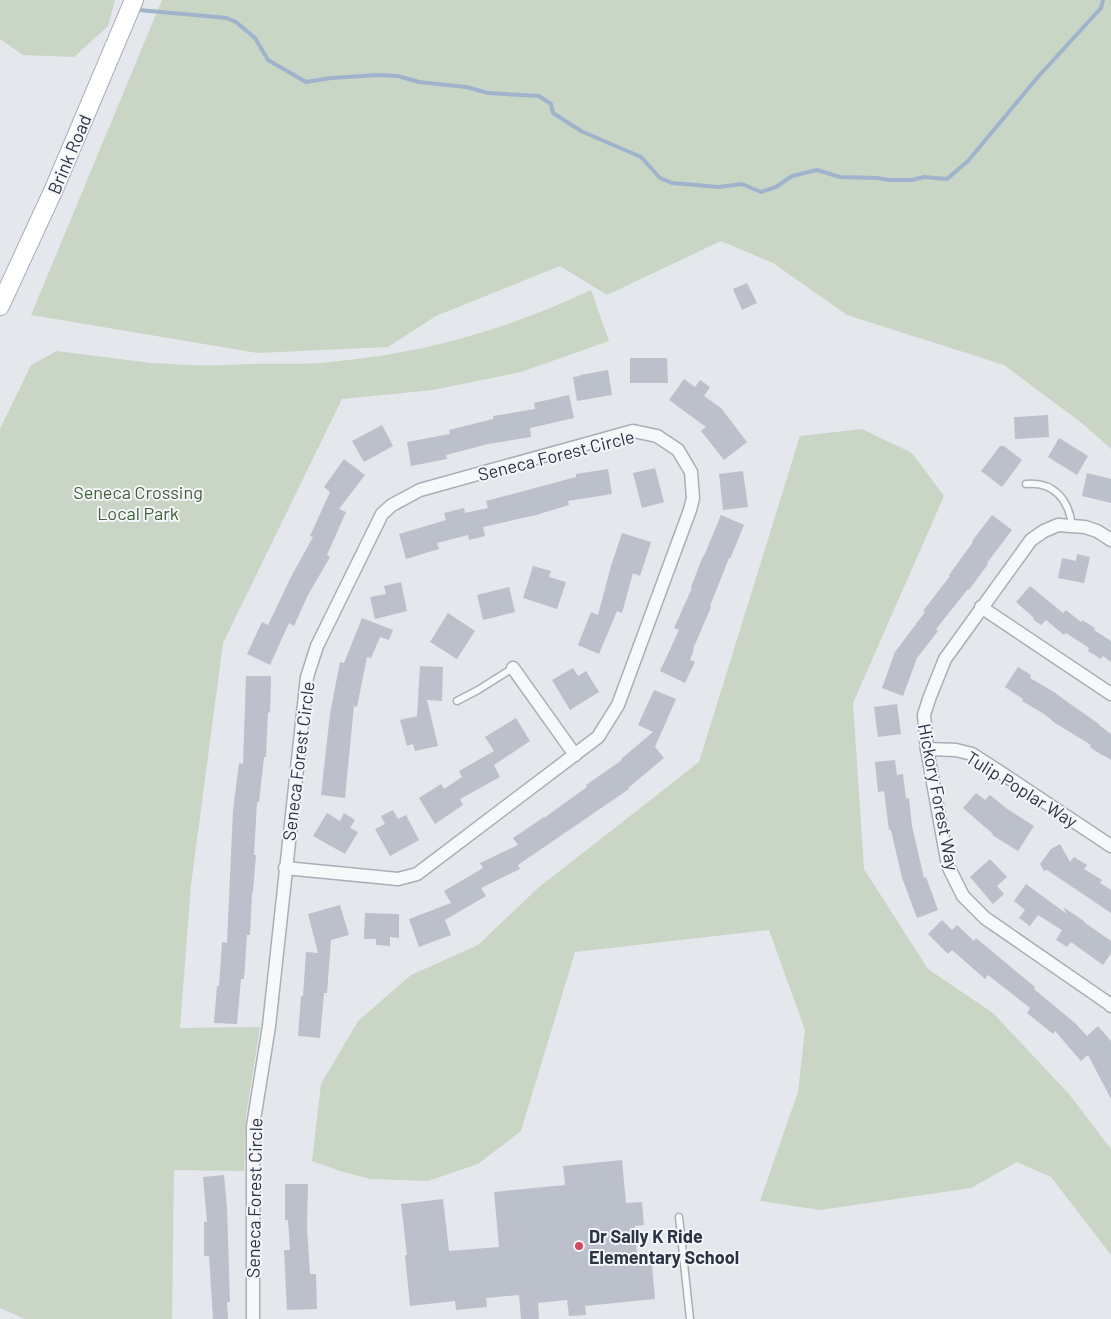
<svg xmlns="http://www.w3.org/2000/svg" width="1111" height="1319" font-family="Barlow,sans-serif">
	<rect width="100%" height="100%" fill="#e4e7ec"/>
	<g fill="#c9d6c5">
		<polygon points="0,0 115,0 108,26 74,57 23,55 0,39"/>
		<polygon points="162,0 1111,0 1111,449 1083,424 1004,365 847,315 773,263 721,241 607,295 560,266 436,316 388,347 258,353 31,315"/>
		<path d="M591 290 609 341 521 372 433 390 342 399 223 643 191 885 180 1028 260 1027 246 1116 244 1171 174 1170 172 1319H25L0 1308V429L31 365 57 351 151 363 152 364 156 363C188 366 219 366 250 364 277 363 303 365 330 362 421 354 509 329 591 290Z"/>
		<polygon points="862,429 912,453 944,496 853,703 864,869 928,969 993,1013 1069,1094 1111,1149 1111,1255 1051,1177 1017,1162 971,1188 820,1210 760,1201 798,1092 805,1030 769,930 575,952 521,1131 478,1164 428,1181 370,1179 340,1171 312,1161 321,1084 358,1021 411,975 478,945 538,888 699,762 800,436"/>
	</g>
	<g fill="none" stroke-linecap="round" stroke-linejoin="round">
		<polyline stroke="#9fb4cc" stroke-width="4" points="139,10 227,18 236,22 255,38 268,60 306,82 331,78 378,75 398,76 419,82 466,87 488,93 539,96 551,104 553,113 581,131 641,157 660,178 672,183 719,187 742,184 761,192 776,187 792,176 817,170 840,177 877,178 889,180 912,180 924,177 947,179 968,161 1037,78 1101,8 1103,0"/>
	</g>
	<g fill="#bbc0ca">
		<polygon points="747,283 757,303 742,310 733,289"/>
		<polygon points="630,358 667,358 668,383 630,383"/>
		<polygon points="608,370 612,395 577,401 573,377 580,376 580,375"/>
		<polygon points="684,379 695,387 700,380 710,387 704,396 721,408 747,442 724,460 701,431 706,427 669,400"/>
		<polygon points="569,395 574,418 530,428 531,437 488,444 446,455 447,459 411,466 407,442 450,434 449,430 493,419 493,416 535,409 534,403"/>
		<polygon points="1048,415 1049,437 1015,439 1014,417"/>
		<polygon points="382,425 393,446 364,462 352,441"/>
		<polygon points="1059,438 1088,456 1077,475 1048,457"/>
		<polygon points="1000,446 1004,446 1022,460 1002,487 981,471"/>
		<polygon points="344,459 365,475 339,509 346,512 327,555 330,557 308,595 294,626 289,623 270,665 247,654 262,622 268,625 292,575 313,537 310,536 330,492 324,487"/>
		<polygon points="655,468 664,502 642,508 633,473"/>
		<polygon points="608,469 612,494 568,501 569,505 536,515 483,527 485,536 469,540 468,535 437,543 439,549 406,559 399,534 446,520 444,513 464,508 465,513 488,508 486,501 576,477 576,474"/>
		<polygon points="743,471 748,507 723,510 719,474"/>
		<polygon points="1087,473 1111,479 1111,503 1082,496"/>
		<polygon points="721,515 744,525 730,559 729,558 710,606 711,607 693,649 694,649 690,660 695,662 685,683 660,671 679,630 674,628 692,588 691,587 703,556 704,556"/>
		<polygon points="992,515 1012,530 987,563 988,564 969,590 968,589 936,629 938,631 917,658 903,696 882,688 895,652 925,612 923,611 950,576 949,575 973,542 972,541"/>
		<polygon points="622,533 651,542 640,576 633,573 622,613 617,611 599,654 578,645 591,612 598,615 611,566"/>
		<polygon points="1077,554 1090,557 1084,583 1058,578 1062,558 1076,561"/>
		<polygon points="533,566 551,571 549,577 566,582 557,609 523,598"/>
		<polygon points="401,582 407,611 375,619 370,597 386,594 384,586"/>
		<polygon points="1030,586 1063,613 1066,610 1081,622 1082,620 1095,628 1094,630 1111,641 1111,662 1103,656 1101,659 1088,651 1089,648 1066,633 1064,635 1046,620 1041,625 1033,619 1034,618 1016,602"/>
		<polygon points="509,587 515,612 483,620 477,595"/>
		<polygon points="448,613 475,631 457,659 430,642"/>
		<polygon points="362,618 393,630 389,640 380,637 371,658 367,657 357,707 354,706 345,798 321,795 330,714 340,662 344,663"/>
		<polygon points="420,666 443,667 442,701 427,700 438,746 415,751 413,744 407,746 400,720 417,716"/>
		<polygon points="1018,667 1031,675 1030,678 1054,692 1066,701 1099,724 1099,725 1111,734 1111,760 1103,755 1103,756 1090,747 1091,745 1055,723 1044,714 1022,701 1023,699 1005,687"/>
		<polygon points="573,668 578,676 586,671 599,692 570,710 552,680"/>
		<polygon points="246,676 271,676 270,713 268,712 266,757 264,757 259,802 257,802 254,855 256,855 253,892 252,892 250,935 247,935 244,979 241,979 237,1024 214,1023 217,986 219,986 222,942 227,943 233,810 239,763 243,764"/>
		<polygon points="654,690 676,699 655,747 664,758 628,788 629,789 518,865 520,869 481,888 486,896 445,920 451,935 419,947 409,919 451,903 444,891 483,868 480,863 518,845 513,838 544,817 544,818 587,787 586,785 622,760 621,759 653,732 638,725"/>
		<polygon points="897,704 901,734 878,737 874,707"/>
		<polygon points="516,718 530,741 494,765 500,777 460,799 463,805 435,824 419,798 441,784 444,789 462,777 459,771 494,751 485,737"/>
		<polygon points="895,760 897,775 903,774 906,799 909,798 912,826 924,878 926,877 938,910 917,918 902,878 891,830 889,830 884,791 878,792 875,762"/>
		<polygon points="976,793 985,800 990,795 1006,808 1034,826 1018,851 992,835 993,834 963,808"/>
		<polygon points="393,810 398,819 406,815 419,840 390,856 375,829 385,824 381,816"/>
		<polygon points="327,813 340,821 344,813 355,820 350,828 358,832 345,854 313,836"/>
		<polygon points="1060,844 1070,862 1074,857 1087,865 1084,869 1102,880 1100,883 1111,890 1111,913 1047,870 1044,871 1040,864 1051,849"/>
		<polygon points="990,859 1007,877 997,886 1004,894 993,904 970,877"/>
		<polygon points="1026,884 1067,914 1063,907 1084,921 1084,922 1111,941 1111,953 1103,965 1071,942 1067,947 1056,940 1062,930 1038,915 1030,926 1019,918 1025,910 1014,901"/>
		<polygon points="340,905 349,935 331,940 327,993 324,993 320,1038 298,1036 301,996 303,996 306,952 318,953 308,914"/>
		<polygon points="365,913 399,914 399,938 390,937 390,946 376,945 376,939 364,939"/>
		<polygon points="942,920 952,930 957,925 974,941 976,938 1035,987 1034,989 1075,1023 1087,1036 1098,1026 1111,1041 1111,1099 1088,1055 1081,1061 1055,1031 1053,1034 1027,1013 1030,1008 988,975 985,979 952,950 948,954 928,934"/>
		<polygon points="622,1160 626,1203 642,1202 644,1225 635,1226 637,1257 651,1255 655,1299 585,1306 586,1315 569,1316 567,1300 538,1303 539,1319 521,1319 519,1295 486,1298 487,1307 456,1310 455,1301 410,1306 405,1255 407,1255 401,1204 443,1199 449,1251 499,1247 494,1192 565,1185 563,1166"/>
		<polygon points="224,1175 227,1208 230,1302 227,1302 228,1319 213,1319 209,1256 204,1256 204,1222 207,1222 203,1177"/>
		<polygon points="285,1184 308,1184 307,1227 310,1274 316,1274 317,1309 287,1310 284,1250 290,1250 288,1220 285,1220"/>
	</g>
	<g fill="none" stroke-linecap="round" stroke-linejoin="round">
		<defs>
			<g id="lane">
				<path d="M1026 484C1054 481 1069 500 1072 526"/>
				<polyline points="457,701 478,690 513,668"/>
				<polyline points="679,1217 690,1319"/>
			</g>
			<g id="street">
				<polyline points="1111,540 1097,531 1085,527 1058,525 1044,531 1031,540 945,659 929,699 924,715 927,749 948,866 963,896 985,918 1108,1003 1111,1006"/>
				<polyline points="981,607 1111,694"/>
				<polyline points="513,668 575,755"/>
				<polyline points="927,749 956,750 972,754 1003,774 1111,846"/>
				<polyline points="253,1319 253,1126 269,1026 307,677 317,646 382,514 392,505 420,490 633,431 657,436 678,450 691,472 693,498 690,510 618,705 598,737 417,874 398,879 285,868"/>
			</g>
			<polyline id="secondary" points="0,306 54,189 134,0"/>
		</defs>
		<use href="#lane" stroke="#a9aeb7" stroke-width="9"/>
		<use href="#street" stroke="#a9aeb7" stroke-width="15"/>
		<use href="#secondary" stroke="#a9aeb7" stroke-width="20"/>
		<use href="#lane" stroke="#f7f8fa" stroke-width="6"/>
		<use href="#street" stroke="#f7f8fa" stroke-width="12"/>
		<use href="#secondary" stroke="#fff" stroke-width="18"/>
	</g>
	<circle fill="#d1495b" stroke="#f4f6f9" stroke-width="2" cx="579" cy="1246" r="5"/>
	<g text-anchor="middle" dominant-baseline="central" stroke-width="4" stroke-linejoin="round" paint-order="stroke">
		<g font-size="18" fill="#2b3445" stroke="#f4f6f9">
			<text transform="translate(69 154) rotate(-67)">Brink Road</text>
			<text transform="translate(556 455) rotate(-14)">Seneca Forest Circle</text>
			<text transform="translate(298 761) rotate(-83)">Seneca Forest Circle</text>
			<text transform="translate(1022 789) rotate(32)">Tulip Poplar Way</text>
			<text transform="translate(939 797) rotate(79)">Hickory Forest Way</text>
			<text transform="translate(254 1198) rotate(-89)">Seneca Forest Circle</text>
		</g>
		<g font-size="18" fill="#3f6138" stroke="#f4f6f9">
			<text x="138" y="492">Seneca Crossing<tspan x="138" dy="21">Local Park</tspan></text>
		</g>
		<g font-size="18" font-weight="bold" fill="#2b3445" stroke="#f4f6f9" text-anchor="start">
			<text x="589" y="1236">Dr Sally K Ride<tspan x="589" dy="21">Elementary School</tspan></text>
		</g>
	</g>
</svg>
